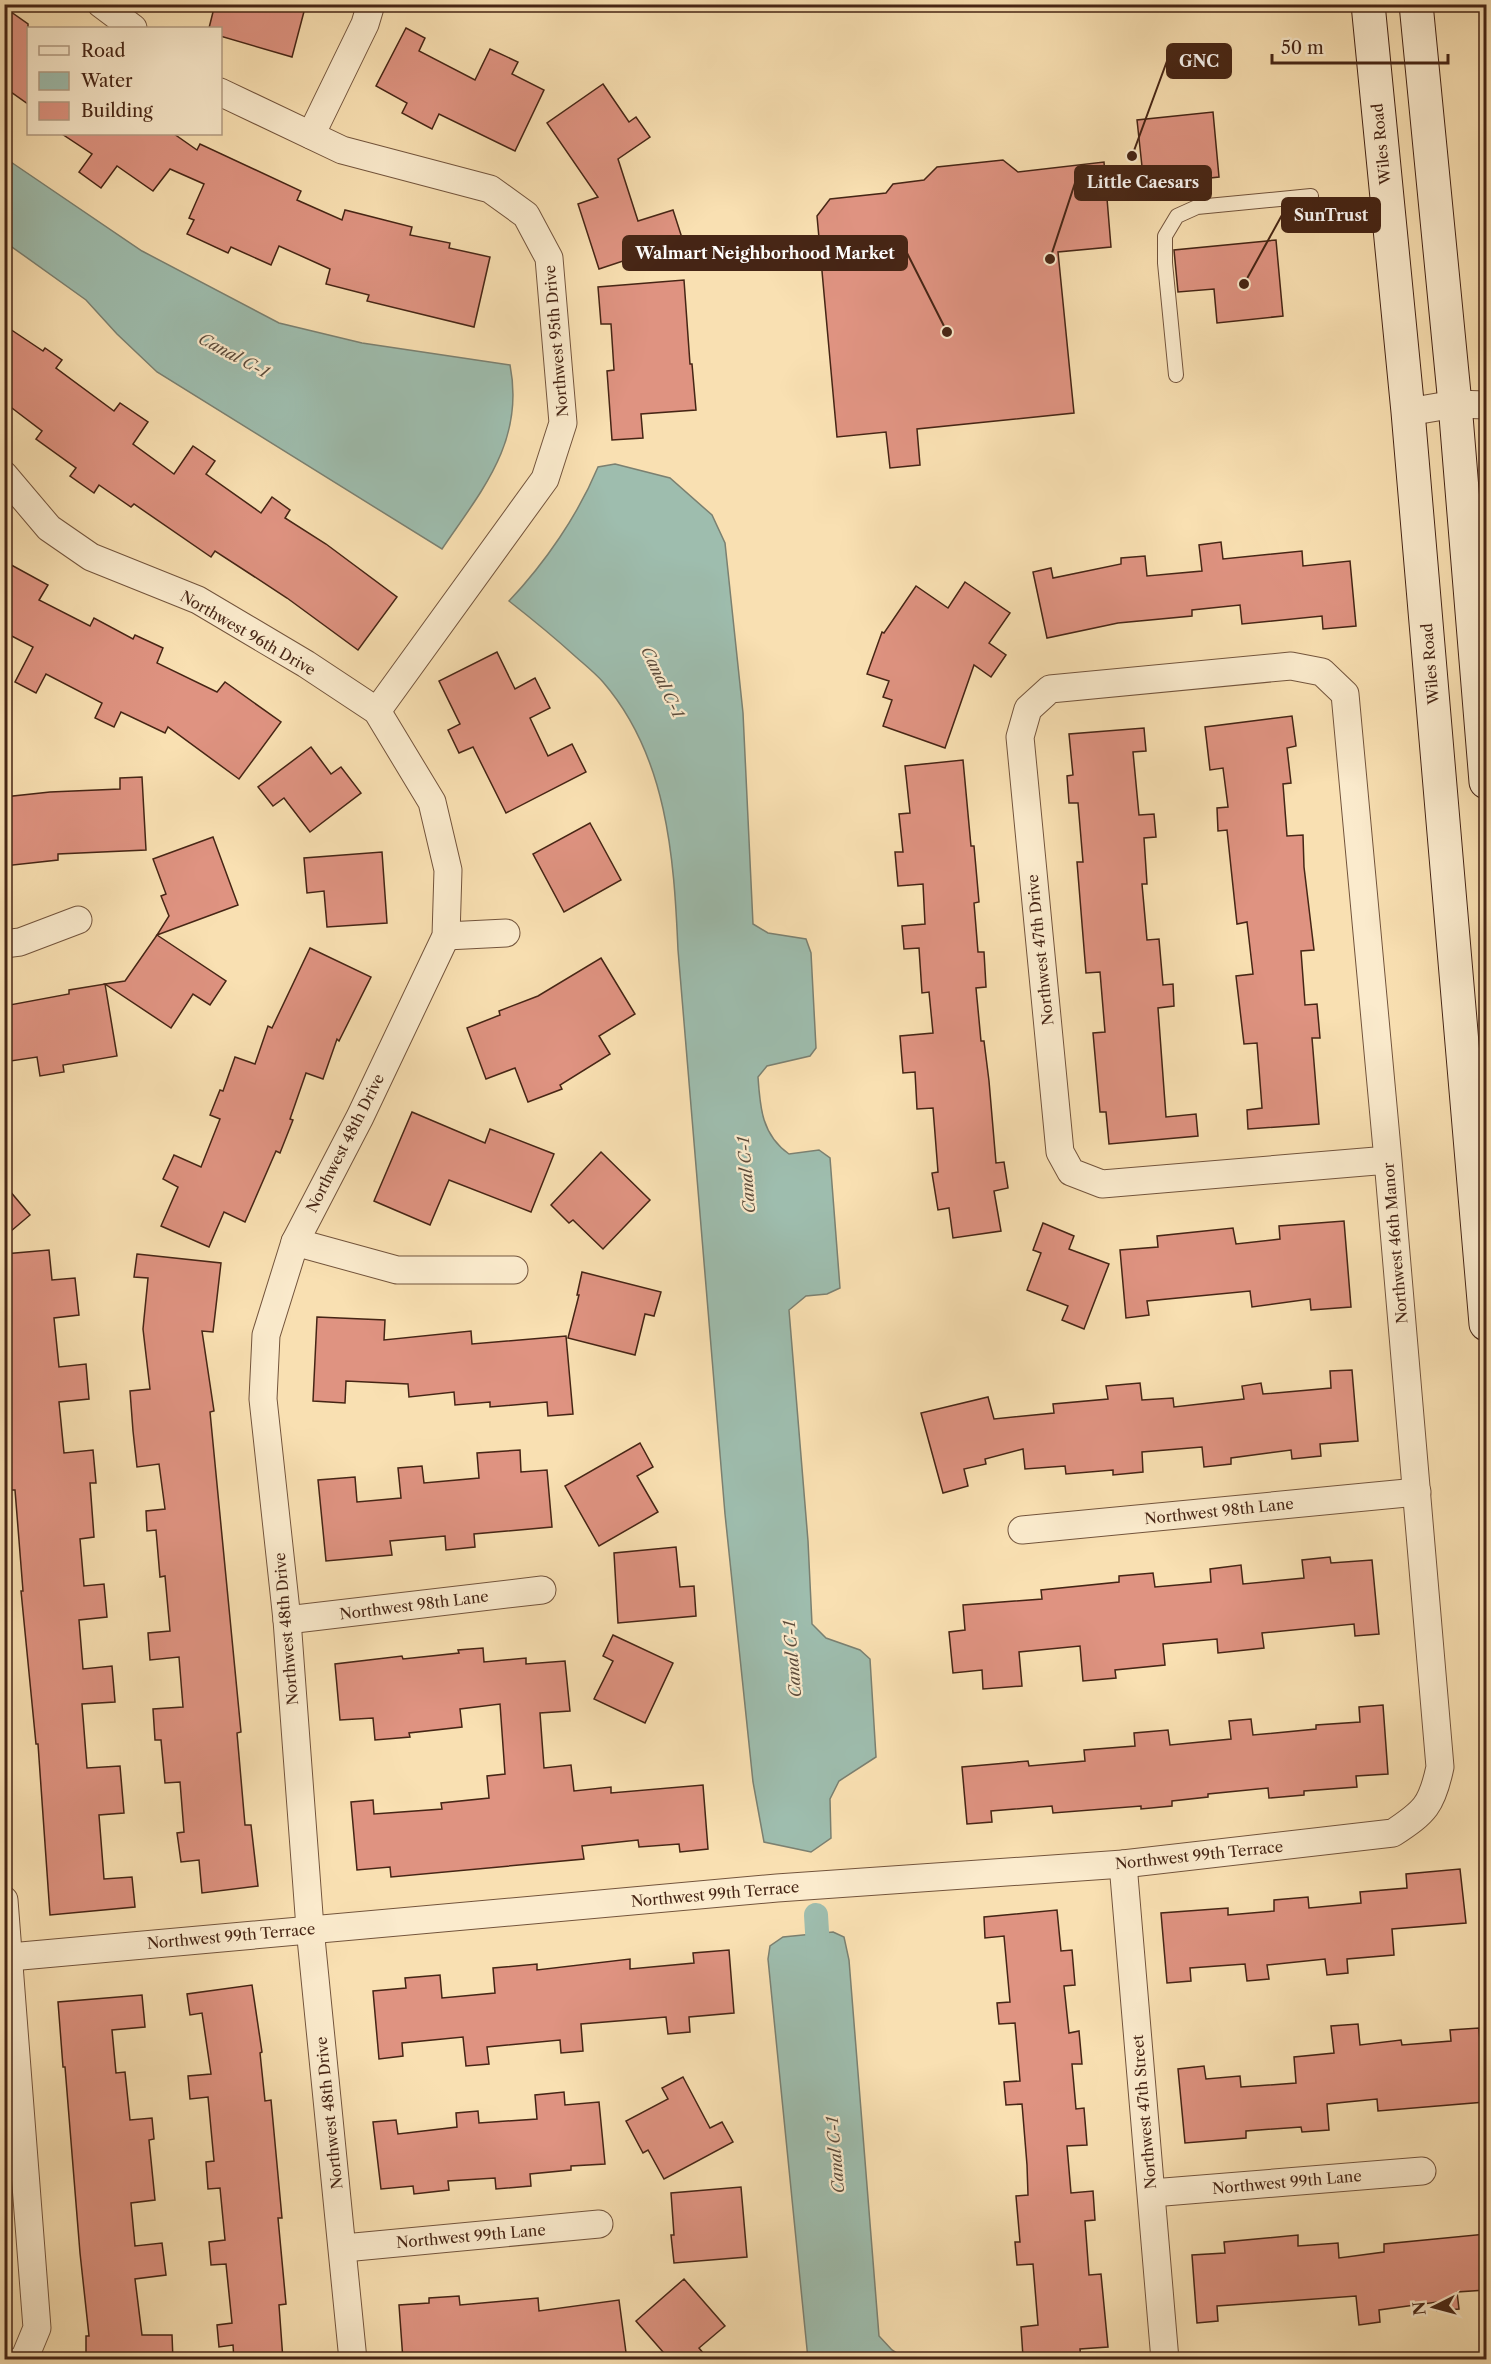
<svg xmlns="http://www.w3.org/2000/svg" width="1491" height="2364" font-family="'Libre Caslon Text',serif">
	<rect width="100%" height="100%" fill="#f9e0b2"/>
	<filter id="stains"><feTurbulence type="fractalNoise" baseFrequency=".00333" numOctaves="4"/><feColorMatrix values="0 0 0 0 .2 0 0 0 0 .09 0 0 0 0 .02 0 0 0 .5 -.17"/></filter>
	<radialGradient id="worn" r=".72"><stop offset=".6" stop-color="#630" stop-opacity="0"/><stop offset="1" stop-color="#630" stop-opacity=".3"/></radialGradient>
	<g fill="#9ebdae" stroke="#7b8071" stroke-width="1.5">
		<path d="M5 158 142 251 279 323 362 343 510 365C525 441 482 490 442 549L157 372 117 334 86 300 5 242Z"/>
		<path d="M615 464 670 478 712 515 725 543 743 713 753 924 768 933 806 939 811 953 816 1048 810 1056 767 1066 758 1077C760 1108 762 1135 789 1154L819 1150 830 1158 840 1288 827 1294 806 1296 789 1310 808 1541 812 1624 826 1638 860 1650 870 1659 876 1757 839 1781 830 1799 831 1838 811 1852 764 1842 753 1782 725 1514 678 950C674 856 667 756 603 682 595 673 585 665 576 657 554 637 532 619 509 601 545 563 578 515 598 467Z"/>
		<polygon points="833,1932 844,1937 849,1960 879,2336 892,2350 906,2359 808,2359 768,1959 770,1946 783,1937"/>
	</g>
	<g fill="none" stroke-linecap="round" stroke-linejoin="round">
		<polyline stroke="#9ebdae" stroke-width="24" points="816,1915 819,1965"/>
	</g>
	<g fill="#df9381" stroke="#462515" stroke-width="1.5">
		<polygon points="215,4 236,10 238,4 306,4 292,57 220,36 220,28 209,28"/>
		<polygon points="4,7 28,24 28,104 4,87"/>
		<polygon points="406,28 425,38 419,51 475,80 490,49 518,62 512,74 544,90 515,151 439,114 432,129 402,113 407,103 376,86"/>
		<polygon points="603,84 629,122 636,117 650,137 618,159 638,221 673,210 683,241 599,269 578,204 598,197 547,123"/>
		<polygon points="1213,112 1219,177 1144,185 1137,120"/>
		<polygon points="62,134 174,134 197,150 200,144 301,191 297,200 342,220 345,210 412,227 410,235 450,243 449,248 490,257 474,327 367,301 369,295 326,284 330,269 279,246 271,265 231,247 228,253 187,234 194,220 189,218 204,184 170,169 153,191 117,166 101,188 79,172 92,154"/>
		<polygon points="1003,160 1018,172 1104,162 1111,247 1058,252 1074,413 917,429 920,465 890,468 886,432 837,437 817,216 830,199 886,193 893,184 924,180 937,167"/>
		<polygon points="1276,240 1283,316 1217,323 1214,289 1178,292 1174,250"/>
		<polygon points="684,280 690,364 692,364 696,410 641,414 643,438 612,440 607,371 614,370 611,324 601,324 598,287"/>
		<polygon points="4,325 43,351 45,348 62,360 56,368 114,411 120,403 148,422 133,444 174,474 193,446 215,461 206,474 261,513 272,497 290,510 285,518 326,544 397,597 358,650 287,598 215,551 211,557 134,504 131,507 99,485 94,493 70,476 76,468 36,439 42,431 4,402"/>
		<polygon points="1221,542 1223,559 1302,551 1303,566 1350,561 1356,626 1323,629 1322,616 1242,624 1240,605 1192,610 1192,616 1118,623 1047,638 1033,572 1051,568 1053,578 1121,564 1121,558 1145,556 1147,576 1202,571 1199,545"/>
		<polygon points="4,561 48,585 39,600 90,626 94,618 133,639 135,635 163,648 157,663 217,692 225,682 281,722 239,779 168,727 165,733 121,712 114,727 95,718 102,703 46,674 36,693 15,682 33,647 4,632"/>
		<polygon points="965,582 1010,613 989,643 1006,655 991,677 974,665 945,748 883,726 892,700 883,697 889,681 867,674 882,632 884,633 916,586 948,608"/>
		<polygon points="497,652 515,689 535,678 550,708 530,718 548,756 572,744 586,772 506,813 473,747 459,753 448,730 460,724 439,681"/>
		<polygon points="1292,716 1296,746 1287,748 1291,783 1283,784 1287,836 1303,835 1304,867 1314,950 1301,951 1305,1005 1317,1004 1320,1038 1312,1038 1319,1124 1248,1129 1247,1110 1262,1108 1257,1043 1244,1044 1236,976 1253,974 1247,922 1237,924 1227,830 1218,831 1217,808 1228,807 1223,768 1210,770 1205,727"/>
		<polygon points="1144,728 1146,751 1133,752 1139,815 1154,814 1156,837 1144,838 1147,884 1142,884 1147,940 1159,939 1163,985 1173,984 1174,1006 1158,1008 1166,1117 1196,1114 1198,1136 1109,1144 1106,1112 1100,1112 1093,1033 1105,1032 1100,972 1086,973 1077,862 1083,862 1078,803 1069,803 1067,776 1073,775 1069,734"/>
		<polygon points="311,747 331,774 341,767 361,793 310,832 284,798 273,806 258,787"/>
		<polygon points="963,760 971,846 974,846 979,902 974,903 978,952 984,952 986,987 976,988 981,1041 984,1041 989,1081 996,1163 1004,1162 1008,1188 994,1191 1001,1231 953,1238 949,1208 938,1210 932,1173 938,1172 933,1108 917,1109 915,1072 903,1073 900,1036 933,1033 929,992 922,993 919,948 904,949 902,926 925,924 923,884 898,886 895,852 903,852 899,814 910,813 905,766"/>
		<polygon points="142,777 146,850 58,854 58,860 4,866 4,797 50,792 120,789 120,778"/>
		<polygon points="590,823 621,880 564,912 533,854"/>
		<polygon points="213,837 238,905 157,935 169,916 161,896 166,894 153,859"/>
		<polygon points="382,852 387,923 327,927 324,891 307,893 304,858"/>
		<polygon points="157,935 226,981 210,1005 193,994 171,1028 105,984 125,981"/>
		<polygon points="310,948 371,977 339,1041 337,1039 323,1079 306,1073 290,1119 293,1120 280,1153 276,1151 245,1222 224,1212 209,1247 161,1226 178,1187 163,1179 174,1155 201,1167 220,1119 210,1115 220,1090 223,1091 235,1057 255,1064 268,1026 272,1028"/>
		<polygon points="601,958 635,1014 599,1036 610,1054 560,1085 562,1089 528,1102 515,1068 486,1079 467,1028 500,1015 499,1011 538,996"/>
		<polygon points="105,984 117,1056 63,1065 64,1072 40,1076 37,1057 4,1062 4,1006 69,994 69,990"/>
		<polygon points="412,1112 485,1143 490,1129 554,1154 531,1212 449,1180 430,1225 374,1201"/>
		<polygon points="601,1152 650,1200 603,1249 573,1220 569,1223 551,1205"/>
		<polygon points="4,1184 30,1215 4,1237"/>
		<polygon points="1344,1221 1351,1307 1311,1310 1310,1299 1252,1307 1250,1291 1147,1301 1149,1315 1126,1318 1120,1250 1158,1247 1157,1236 1233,1228 1236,1244 1280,1239 1279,1226"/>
		<polygon points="1043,1223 1074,1236 1069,1249 1109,1264 1084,1329 1062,1320 1068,1306 1027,1290 1041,1253 1033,1250"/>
		<polygon points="49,1250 52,1280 75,1278 79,1315 54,1318 59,1367 86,1364 89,1399 59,1402 64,1453 93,1450 96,1483 90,1483 94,1537 80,1539 84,1586 104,1584 107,1617 79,1620 83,1669 112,1666 115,1702 82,1704 87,1768 120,1766 124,1813 99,1815 104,1879 132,1877 135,1907 50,1915 38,1744 36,1744 21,1591 23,1591 15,1490 11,1490 5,1418 8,1418 4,1379 4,1254"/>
		<polygon points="137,1254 221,1263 213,1332 202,1331 214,1411 210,1412 241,1732 237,1733 245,1825 251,1825 258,1886 202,1893 199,1860 181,1862 177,1833 184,1832 180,1782 165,1783 161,1740 155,1740 153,1709 183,1707 179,1657 150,1660 148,1633 170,1631 165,1576 160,1577 156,1530 147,1531 146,1511 165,1509 159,1464 137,1467 133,1431 130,1391 150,1389 143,1329 148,1278 134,1277"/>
		<polygon points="582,1272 661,1292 654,1316 645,1314 635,1355 568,1338 579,1295 577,1295"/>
		<polygon points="317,1317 385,1320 384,1340 471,1331 472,1344 566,1336 573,1414 548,1416 547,1402 490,1407 490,1402 455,1405 454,1392 409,1397 408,1384 346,1381 345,1403 313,1401"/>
		<polygon points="1352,1370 1358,1441 1320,1444 1321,1456 1292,1459 1291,1450 1231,1458 1231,1464 1204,1467 1202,1447 1142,1452 1143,1472 1113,1475 1113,1470 1066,1474 1065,1466 1025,1469 1023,1449 985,1459 986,1464 964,1469 968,1486 943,1493 921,1413 988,1397 994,1419 1054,1413 1053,1404 1108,1399 1106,1386 1140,1383 1142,1400 1173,1398 1174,1407 1244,1399 1242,1386 1261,1383 1263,1394 1331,1388 1330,1371"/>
		<polygon points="640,1443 653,1467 637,1476 658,1512 599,1546 565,1486"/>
		<polygon points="520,1450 521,1472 547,1470 552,1527 474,1534 475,1547 446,1550 445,1536 390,1541 392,1555 326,1561 318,1480 355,1477 357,1502 401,1498 398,1468 422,1466 424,1483 479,1478 477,1453"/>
		<polygon points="676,1547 680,1587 694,1586 696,1616 618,1623 614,1553"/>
		<polygon points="1330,1557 1331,1563 1372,1560 1379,1634 1355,1636 1354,1624 1262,1633 1264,1648 1218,1653 1217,1639 1163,1644 1165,1665 1115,1670 1116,1678 1083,1681 1080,1646 1019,1652 1022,1686 983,1689 982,1670 953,1673 949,1632 965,1630 963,1605 1042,1599 1041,1590 1119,1582 1119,1576 1153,1573 1155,1587 1211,1582 1210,1569 1241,1565 1243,1584 1304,1578 1302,1560"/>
		<polygon points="613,1635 673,1663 645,1723 594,1699 613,1661 603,1656"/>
		<polygon points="483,1648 484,1662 526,1658 526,1664 565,1661 570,1711 540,1713 544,1768 571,1765 574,1791 611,1787 611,1793 703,1785 708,1849 680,1852 679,1844 639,1847 638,1840 582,1846 584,1859 391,1877 390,1867 357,1870 351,1802 373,1800 374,1814 442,1809 441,1803 489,1798 487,1776 505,1774 500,1704 460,1709 462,1727 409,1733 410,1737 375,1740 373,1718 340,1720 335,1664 402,1656 403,1659 459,1653 458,1650"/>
		<polygon points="1383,1705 1388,1774 1356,1776 1357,1787 1304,1791 1304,1795 1269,1798 1268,1788 1208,1794 1208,1797 1172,1801 1172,1806 1141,1809 1141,1806 1053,1813 1052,1806 991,1811 992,1822 967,1824 962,1767 1028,1761 1029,1766 1085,1761 1084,1750 1135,1746 1134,1733 1168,1730 1170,1745 1231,1739 1229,1721 1251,1719 1253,1735 1316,1729 1316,1725 1360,1722 1359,1707"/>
		<polygon points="1460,1869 1466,1923 1392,1929 1394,1955 1347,1959 1348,1973 1327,1975 1325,1959 1267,1965 1269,1979 1247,1981 1245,1964 1190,1968 1191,1981 1167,1983 1161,1913 1228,1908 1228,1915 1274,1911 1274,1900 1308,1897 1309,1908 1361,1903 1360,1892 1407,1888 1406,1874"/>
		<polygon points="1057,1910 1061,1951 1072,1950 1075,1985 1064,1986 1069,2033 1079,2031 1082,2064 1072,2064 1076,2109 1084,2108 1087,2145 1067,2146 1071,2193 1093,2191 1095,2220 1085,2221 1089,2275 1101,2274 1108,2347 1080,2349 1081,2360 1037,2360 1036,2356 1023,2357 1021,2327 1038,2325 1033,2264 1017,2265 1015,2242 1020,2242 1016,2196 1028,2195 1027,2165 1022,2104 1006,2105 1004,2082 1020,2081 1015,2023 999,2024 997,2003 1010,2002 1004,1936 985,1938 984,1917"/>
		<polygon points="729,1950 734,2013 689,2017 690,2032 668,2034 666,2017 581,2024 583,2051 561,2053 560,2040 487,2047 489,2064 466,2066 463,2037 402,2043 403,2056 379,2059 373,1991 406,1988 405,1978 440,1975 442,1998 495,1993 493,1968 537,1964 537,1970 630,1959 630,1969 694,1963 693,1953"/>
		<polygon points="252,1985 262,2052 260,2053 265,2101 271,2100 282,2218 278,2218 286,2304 279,2305 283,2360 234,2360 233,2345 219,2347 217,2325 232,2323 226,2264 211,2265 209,2242 225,2240 220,2188 208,2189 206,2162 214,2161 208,2097 190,2099 188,2076 211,2074 202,2013 190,2015 187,1994"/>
		<polygon points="142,1995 145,2027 112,2030 116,2073 125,2072 130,2120 152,2118 154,2139 149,2140 155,2200 131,2203 135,2246 162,2243 166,2275 135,2279 142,2335 172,2335 173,2360 86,2360 86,2336 89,2336 80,2253 65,2067 63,2067 58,2002"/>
		<polygon points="1358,2024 1360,2045 1401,2040 1402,2045 1451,2041 1450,2030 1479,2028 1485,2102 1378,2111 1377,2099 1327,2104 1329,2130 1302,2132 1301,2127 1246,2131 1246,2138 1185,2143 1178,2069 1204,2066 1206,2079 1240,2076 1241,2087 1296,2083 1294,2057 1334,2053 1331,2026"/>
		<polygon points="683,2077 710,2128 722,2122 733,2142 664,2179 648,2150 643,2153 626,2121 668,2099 662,2088"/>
		<polygon points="564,2092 565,2105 599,2102 605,2164 571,2166 571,2170 530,2174 531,2186 496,2189 495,2178 448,2181 449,2190 414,2194 413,2186 381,2189 373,2122 396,2120 398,2134 457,2127 456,2113 478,2111 479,2123 537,2119 535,2095"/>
		<polygon points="741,2187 747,2257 674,2263 671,2235 674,2235 671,2193"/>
		<polygon points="1486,2234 1486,2290 1457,2292 1459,2309 1437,2311 1437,2302 1379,2310 1380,2322 1359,2325 1356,2296 1217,2306 1218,2321 1197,2323 1192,2255 1225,2253 1224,2242 1298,2235 1298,2246 1338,2243 1339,2258 1384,2252 1384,2244"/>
		<polygon points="684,2279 725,2326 699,2348 709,2360 670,2360 636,2321"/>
		<polygon points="459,2296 460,2305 538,2298 539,2311 619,2300 627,2360 403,2360 399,2305 429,2303 429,2298"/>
	</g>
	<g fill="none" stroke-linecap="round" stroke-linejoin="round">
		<defs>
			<polyline id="lane" points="1176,375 1165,263 1165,236 1177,216 1197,207 1311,196"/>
			<g id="street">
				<polyline points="101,4 133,28"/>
				<polyline points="220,92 342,150 490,189 526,215 549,258 563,423 545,479 377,711"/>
				<polyline points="311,135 365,24 371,4"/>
				<polyline points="1408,412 1455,404 1486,405"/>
				<polyline points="4,475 49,528 91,557 198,600 306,664 377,711 432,802 448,870 446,936 360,1117 295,1242 266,1335 263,1399 287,1620 310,1928 353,2360"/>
				<polyline points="446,936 506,933"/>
				<polyline points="4,944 20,942 78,920"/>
				<polyline points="295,1242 397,1270 514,1270"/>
				<polyline points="1022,1530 1417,1492"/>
				<polyline points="287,1620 542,1590"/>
				<polyline points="1123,1864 1165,2360"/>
				<polyline points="4,1900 37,2328 25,2357 21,2360"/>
				<path d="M10 1957 777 1888 1123 1864 1393 1833C1425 1812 1432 1805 1440 1767L1388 1160 1345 694 1322 672 1291 666 1050 689 1028 709 1020 737 1060 1152 1071 1172 1102 1184 1388 1160"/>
				<polyline points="1152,2193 1422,2171"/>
				<polyline points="344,2248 599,2224"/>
			</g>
			<g id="secondary">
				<polyline points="1368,4 1408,412 1486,1324"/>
				<polyline points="1416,4 1455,404 1486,782"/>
			</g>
		</defs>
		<use href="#lane" stroke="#73543c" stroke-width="16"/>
		<use href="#street" stroke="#73543c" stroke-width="29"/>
		<use href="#secondary" stroke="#462515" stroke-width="35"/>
		<use href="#lane" stroke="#fbebcd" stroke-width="14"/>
		<use href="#street" stroke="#fbebcd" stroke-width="27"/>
		<use href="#secondary" stroke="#fbebcd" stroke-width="33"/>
	</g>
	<g text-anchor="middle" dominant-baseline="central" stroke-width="4.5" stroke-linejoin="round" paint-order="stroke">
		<g font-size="15" fill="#462515" stroke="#fbebcd">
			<text transform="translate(1381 144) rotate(-96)">Wiles Road</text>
			<text transform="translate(556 341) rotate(-95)">Northwest 95th Drive</text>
			<text transform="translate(248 633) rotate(30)">Northwest 96th Drive</text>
			<text transform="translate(1430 664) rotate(-95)">Wiles Road</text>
			<text transform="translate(1040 950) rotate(-96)">Northwest 47th Drive</text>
			<text transform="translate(345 1143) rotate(-63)">Northwest 48th Drive</text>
			<text transform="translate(1395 1243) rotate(-95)">Northwest 46th Manor</text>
			<text transform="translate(1219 1511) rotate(-6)">Northwest 98th Lane</text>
			<text transform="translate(414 1605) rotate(-7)">Northwest 98th Lane</text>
			<text transform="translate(286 1629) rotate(-95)">Northwest 48th Drive</text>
			<text transform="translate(1199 1855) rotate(-6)">Northwest 99th Terrace</text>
			<text transform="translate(715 1894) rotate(-5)">Northwest 99th Terrace</text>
			<text transform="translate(231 1936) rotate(-5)">Northwest 99th Terrace</text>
			<text transform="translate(1144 2112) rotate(-95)">Northwest 47th Street</text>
			<text transform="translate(329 2113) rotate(-96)">Northwest 48th Drive</text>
			<text transform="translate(1287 2182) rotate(-5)">Northwest 99th Lane</text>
			<text transform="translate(471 2236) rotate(-5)">Northwest 99th Lane</text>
		</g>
		<g font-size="16" font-style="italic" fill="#5c4b3b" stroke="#fbebcd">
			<text transform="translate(234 355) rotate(28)">Canal C-1</text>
			<text transform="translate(663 682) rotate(64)">Canal C-1</text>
			<text transform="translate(746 1175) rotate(-95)">Canal C-1</text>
			<text transform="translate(792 1659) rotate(-95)">Canal C-1</text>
			<text transform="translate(835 2155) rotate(-95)">Canal C-1</text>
		</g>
	</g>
	<path fill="none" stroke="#462515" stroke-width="2" d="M1132 156L1167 61M1050 259L1075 183M1244 284L1282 215M947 332L907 253"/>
	<g fill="#462515" stroke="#fbebcd" stroke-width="2">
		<circle cx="1132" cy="156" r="6"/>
		<circle cx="1050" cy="259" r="6"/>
		<circle cx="1244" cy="284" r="6"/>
		<circle cx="947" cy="332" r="6"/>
	</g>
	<g fill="#462515" stroke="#462515" stroke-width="2">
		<rect x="1167" y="44" width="64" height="34" rx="6"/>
		<rect x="1075" y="166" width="136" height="34" rx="6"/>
		<rect x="1282" y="198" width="98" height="34" rx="6"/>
		<rect x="623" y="236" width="284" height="34" rx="6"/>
	</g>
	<g font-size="16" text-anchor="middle" font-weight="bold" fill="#fff">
		<text x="1199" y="67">GNC</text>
		<text x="1143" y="188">Little Caesars</text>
		<text x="1331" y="221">SunTrust</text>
		<text x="765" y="259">Walmart Neighborhood Market</text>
	</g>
	<rect width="1491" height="2364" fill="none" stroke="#f9e0b2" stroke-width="24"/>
	<rect x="6" y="6" width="1479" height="2352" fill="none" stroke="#462515" stroke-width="3"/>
	<rect x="12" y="12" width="1467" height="2340" fill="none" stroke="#462515" stroke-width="1.5"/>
	<rect x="27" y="27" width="195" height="108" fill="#fbebcd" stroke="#b39c83" stroke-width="1.5"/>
	<rect x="39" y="46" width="30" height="9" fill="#fbebcd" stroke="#b39c83" stroke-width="1.5"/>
	<text x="81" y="57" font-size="18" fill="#462515">Road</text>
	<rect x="39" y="72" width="30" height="18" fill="#9ebdae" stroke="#b39c83" stroke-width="1.5"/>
	<text x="81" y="87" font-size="18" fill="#462515">Water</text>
	<rect x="39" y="102" width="30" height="18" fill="#df9381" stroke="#b39c83" stroke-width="1.5"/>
	<text x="81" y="117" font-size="18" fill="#462515">Building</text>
	<g transform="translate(1434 2307) rotate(264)" stroke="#fbebcd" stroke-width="4.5" paint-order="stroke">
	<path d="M0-4.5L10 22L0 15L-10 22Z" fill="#462515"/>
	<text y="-9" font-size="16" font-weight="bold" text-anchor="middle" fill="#462515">N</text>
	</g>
	<path d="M1272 54v9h176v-9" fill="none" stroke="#462515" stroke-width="3"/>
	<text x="1281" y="54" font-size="18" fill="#462515" stroke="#fbebcd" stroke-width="4.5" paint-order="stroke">50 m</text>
	<rect width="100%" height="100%" filter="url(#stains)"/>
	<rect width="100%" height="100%" fill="url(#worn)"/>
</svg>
